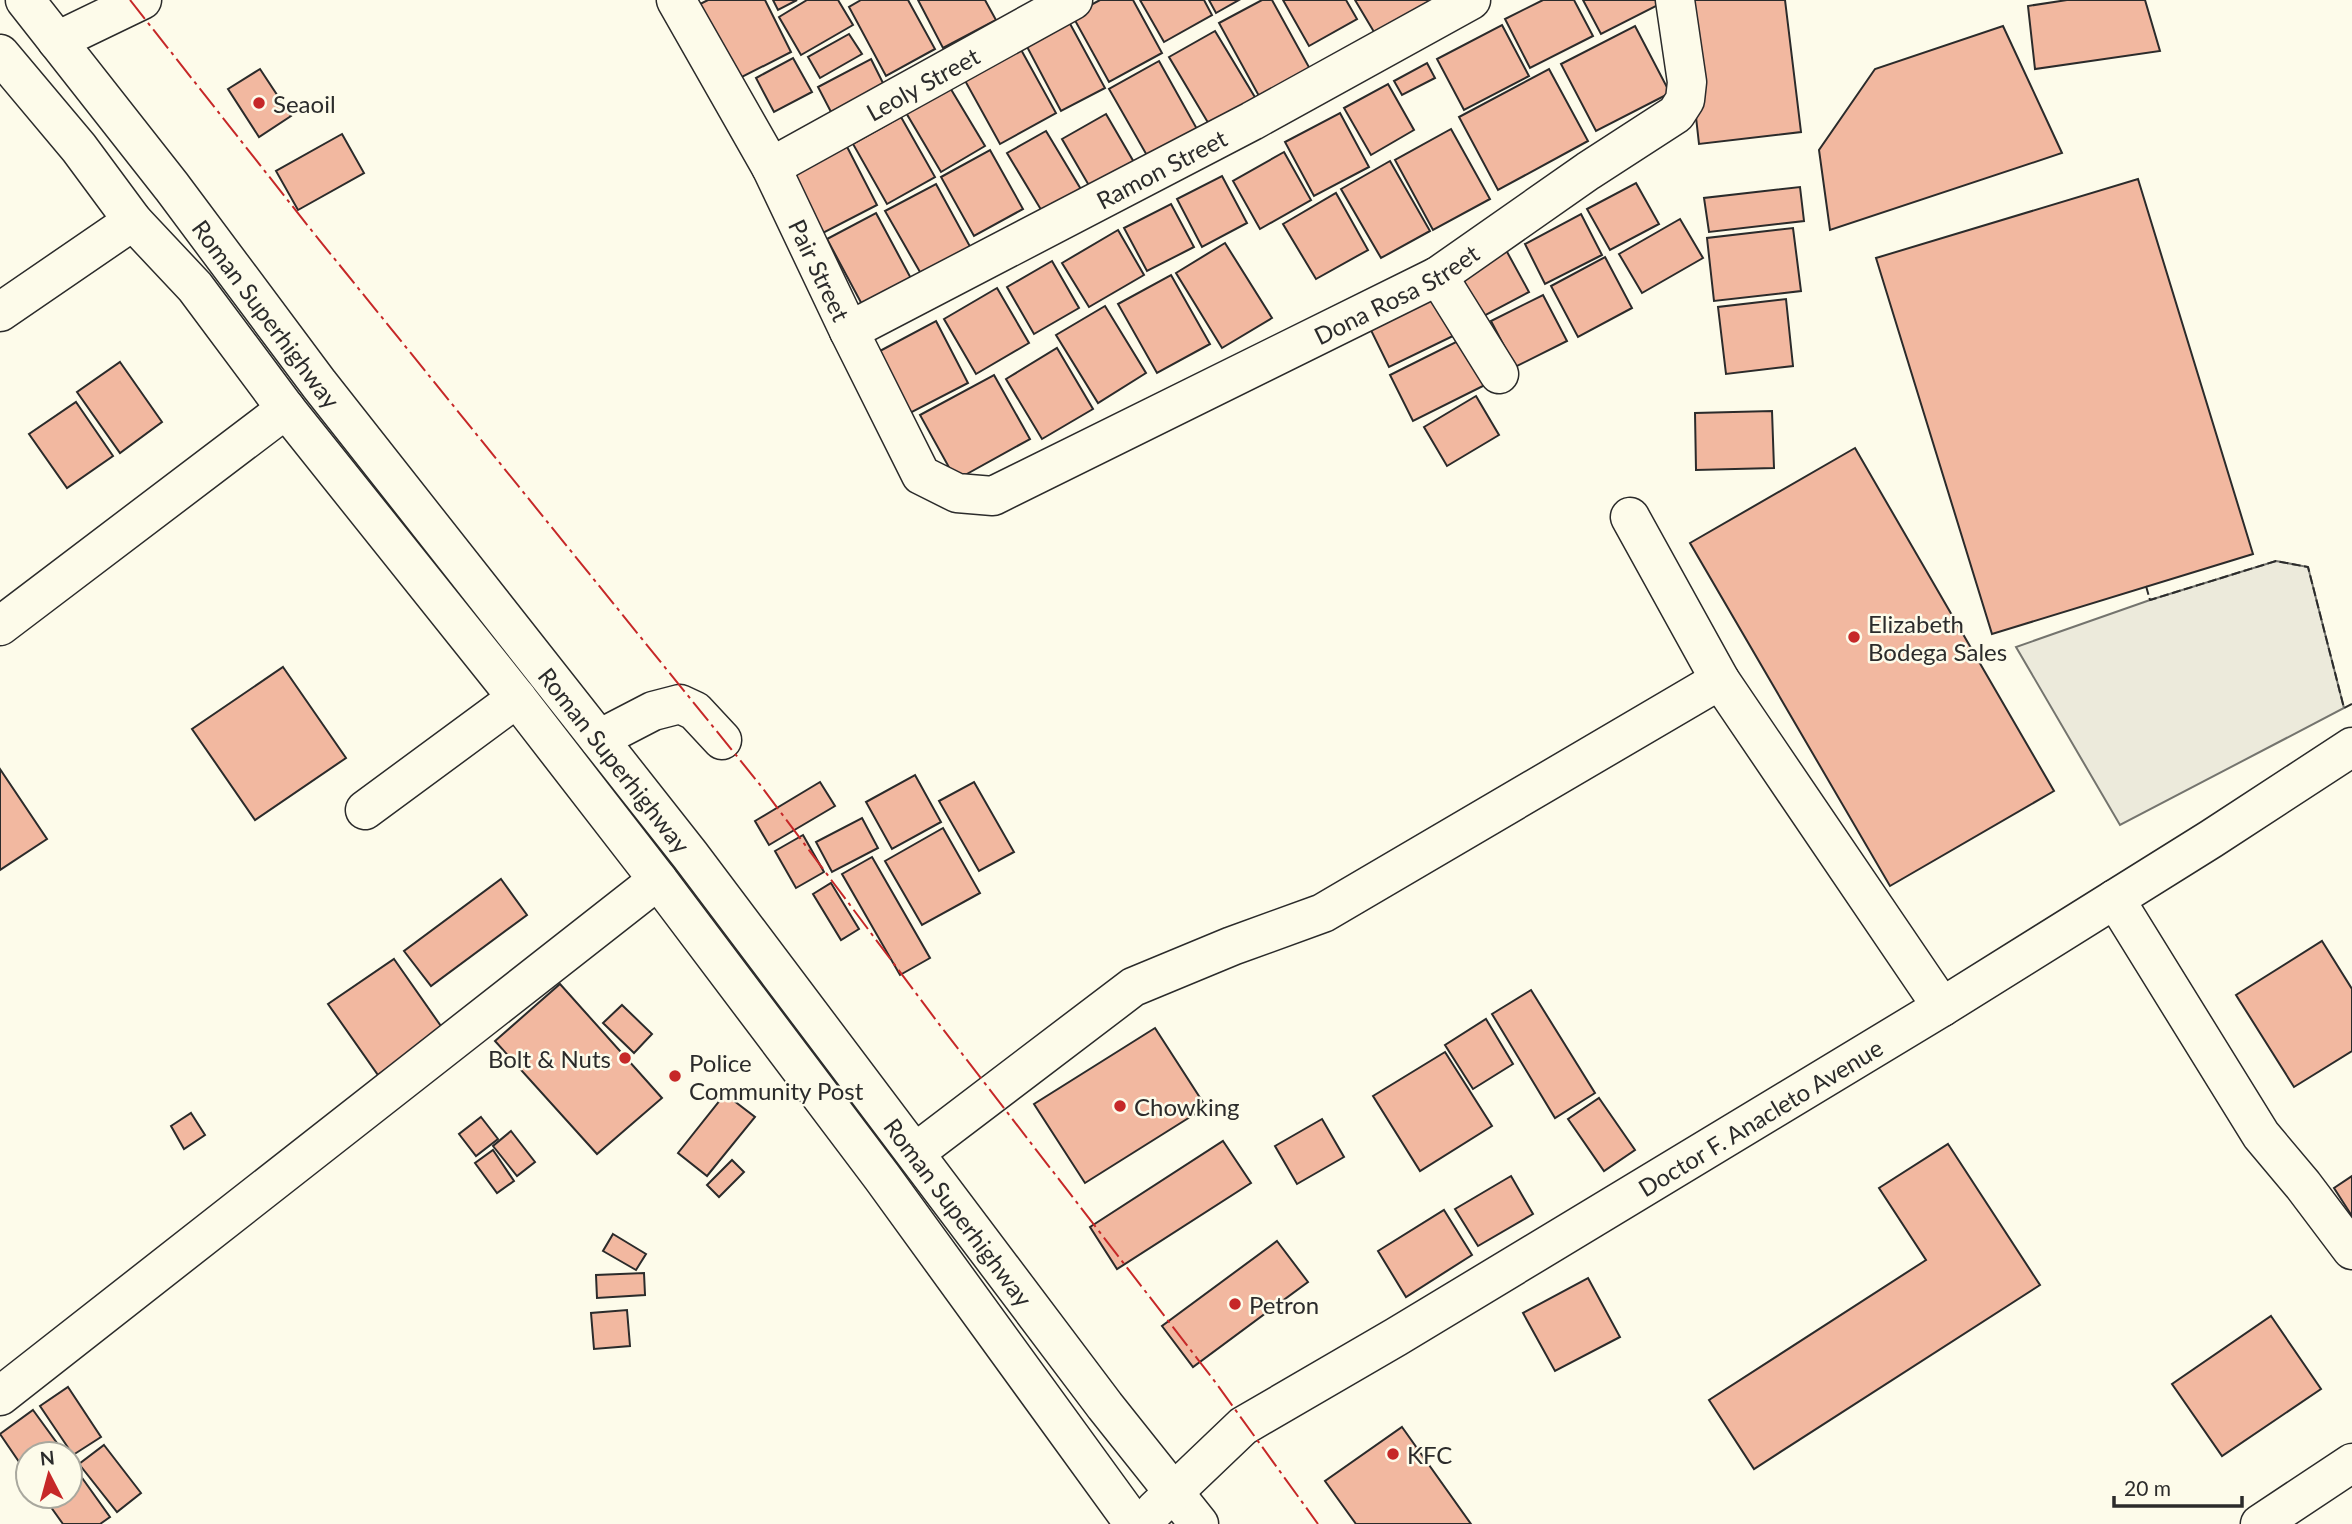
<svg xmlns="http://www.w3.org/2000/svg" width="2352" height="1524" font-family="Lato,sans-serif">
	<rect width="100%" height="100%" fill="#fdfbea"/>
	<polygon fill="#eceadb" stroke="#74746e" stroke-width="2" points="2276,561 2308,567 2344,708 2120,825 2016,647 2150,600"/>
	<g fill="#f2b8a0" stroke="#2b2b2b" stroke-width="2">
		<polygon points="708,0 765,0 791,52 734,81 696,6"/>
		<polygon points="773,0 797,0 778,10"/>
		<polygon points="807,0 838,0 853,25 801,55 779,17"/>
		<polygon points="861,0 908,0 935,49 886,76 849,7"/>
		<polygon points="918,0 985,0 996,20 943,48"/>
		<polygon points="1100,0 1133,0 1162,53 1109,82 1072,15"/>
		<polygon points="1140,0 1204,0 1212,15 1164,42"/>
		<polygon points="1209,0 1239,0 1216,13"/>
		<polygon points="1262,0 1272,0 1310,69 1259,96 1219,23"/>
		<polygon points="1283,0 1346,0 1357,19 1309,46"/>
		<polygon points="1355,0 1427,0 1431,5 1377,37"/>
		<polygon points="1543,0 1574,0 1593,36 1530,68 1505,19"/>
		<polygon points="1583,0 1666,0 1666,1 1601,34"/>
		<polygon points="1683,0 1785,0 1801,132 1699,144"/>
		<polygon points="2067,0 2145,0 2160,51 2035,69 2028,6"/>
		<polygon points="1068,20 1105,88 1061,111 1025,43"/>
		<polygon points="1502,25 1529,76 1464,110 1437,59"/>
		<polygon points="1635,26 1670,93 1596,131 1561,64"/>
		<polygon points="2003,26 2062,153 1830,230 1819,150 1875,69"/>
		<polygon points="1215,31 1256,99 1210,126 1169,57"/>
		<polygon points="849,34 862,54 820,78 808,57"/>
		<polygon points="1019,46 1056,113 1000,144 963,77"/>
		<polygon points="793,58 812,92 774,112 756,78"/>
		<polygon points="871,59 884,85 831,112 818,87"/>
		<polygon points="1159,61 1202,138 1153,166 1109,89"/>
		<polygon points="1427,63 1435,78 1402,95 1394,81"/>
		<polygon points="260,69 291,116 259,137 228,89"/>
		<polygon points="1549,69 1588,141 1498,190 1459,117"/>
		<polygon points="1388,84 1414,130 1371,155 1344,108"/>
		<polygon points="949,86 985,146 941,172 905,111"/>
		<polygon points="1340,113 1369,167 1314,196 1285,142"/>
		<polygon points="1106,114 1135,164 1091,189 1062,139"/>
		<polygon points="901,117 935,177 887,204 853,144"/>
		<polygon points="1451,129 1490,199 1433,230 1395,160"/>
		<polygon points="1046,131 1085,196 1046,218 1007,153"/>
		<polygon points="342,134 364,173 298,210 276,171"/>
		<polygon points="843,139 877,205 819,235 785,169"/>
		<polygon points="990,150 1023,209 974,236 941,177"/>
		<polygon points="1284,152 1311,200 1260,229 1233,181"/>
		<polygon points="1390,161 1430,231 1381,258 1341,189"/>
		<polygon points="1222,176 1247,223 1202,247 1177,199"/>
		<polygon points="2138,179 2253,554 1992,634 1876,258"/>
		<polygon points="1636,183 1659,224 1610,250 1587,209"/>
		<polygon points="936,184 973,252 924,279 885,211"/>
		<polygon points="1800,187 1804,221 1709,232 1704,198"/>
		<polygon points="1336,193 1368,250 1316,279 1283,224"/>
		<polygon points="1171,204 1194,247 1147,271 1124,228"/>
		<polygon points="876,213 914,284 865,310 827,239"/>
		<polygon points="1581,214 1602,255 1545,284 1525,244"/>
		<polygon points="1680,219 1703,258 1642,293 1619,254"/>
		<polygon points="1793,228 1801,291 1714,301 1707,238"/>
		<polygon points="1118,230 1144,275 1089,307 1062,263"/>
		<polygon points="1225,243 1272,318 1222,348 1176,273"/>
		<polygon points="1506,250 1529,292 1480,318 1457,276"/>
		<polygon points="1605,257 1632,308 1578,337 1551,286"/>
		<polygon points="1052,261 1079,308 1034,334 1007,287"/>
		<polygon points="1171,275 1210,344 1157,373 1118,304"/>
		<polygon points="1427,285 1453,336 1389,367 1364,316"/>
		<polygon points="997,288 1029,343 976,374 944,319"/>
		<polygon points="1543,295 1567,341 1515,367 1491,321"/>
		<polygon points="1786,299 1793,366 1726,374 1718,307"/>
		<polygon points="1105,306 1146,373 1098,403 1056,335"/>
		<polygon points="936,321 968,383 910,413 878,352"/>
		<polygon points="1470,335 1493,381 1413,421 1390,375"/>
		<polygon points="1057,348 1093,409 1042,439 1006,379"/>
		<polygon points="120,362 162,422 120,453 77,392"/>
		<polygon points="994,375 1030,439 956,480 920,415"/>
		<polygon points="1476,396 1499,435 1447,466 1424,427"/>
		<polygon points="76,402 113,456 67,488 29,434"/>
		<polygon points="1772,411 1774,468 1696,470 1695,413"/>
		<polygon points="1855,448 2054,791 1890,886 1690,543"/>
		<polygon points="283,667 346,758 255,820 192,729"/>
		<polygon points="0,769 47,839 0,870"/>
		<polygon points="915,775 941,822 892,849 866,802"/>
		<polygon points="820,782 835,806 769,845 755,821"/>
		<polygon points="974,782 1014,852 979,871 939,801"/>
		<polygon points="862,818 878,848 832,872 816,842"/>
		<polygon points="943,828 980,893 922,925 885,861"/>
		<polygon points="803,835 824,872 796,888 775,851"/>
		<polygon points="872,857 930,958 900,975 842,874"/>
		<polygon points="501,879 527,915 431,986 404,951"/>
		<polygon points="831,883 859,929 841,940 813,894"/>
		<polygon points="2322,941 2352,989 2352,1051 2294,1087 2236,995"/>
		<polygon points="394,959 443,1029 378,1075 328,1004"/>
		<polygon points="560,984 662,1098 597,1154 495,1041"/>
		<polygon points="1531,990 1595,1093 1555,1118 1492,1014"/>
		<polygon points="622,1005 652,1034 634,1053 603,1023"/>
		<polygon points="1486,1019 1513,1064 1473,1089 1445,1045"/>
		<polygon points="1155,1028 1206,1107 1085,1183 1034,1104"/>
		<polygon points="1445,1052 1492,1126 1420,1171 1373,1096"/>
		<polygon points="725,1094 755,1117 707,1176 678,1153"/>
		<polygon points="1599,1098 1635,1150 1604,1171 1568,1119"/>
		<polygon points="191,1113 205,1135 184,1149 171,1126"/>
		<polygon points="481,1117 498,1139 476,1156 459,1134"/>
		<polygon points="1322,1119 1344,1157 1297,1184 1275,1146"/>
		<polygon points="511,1131 535,1162 517,1176 493,1146"/>
		<polygon points="1223,1141 1251,1183 1117,1269 1090,1227"/>
		<polygon points="1948,1144 2040,1285 1754,1469 1709,1400 1926,1260 1879,1188"/>
		<polygon points="493,1150 514,1181 497,1193 475,1163"/>
		<polygon points="732,1160 744,1172 719,1197 707,1185"/>
		<polygon points="1511,1176 1533,1214 1478,1246 1455,1209"/>
		<polygon points="2352,1176 2352,1216 2334,1188"/>
		<polygon points="1444,1210 1472,1255 1406,1297 1378,1251"/>
		<polygon points="613,1234 646,1254 636,1270 603,1251"/>
		<polygon points="1277,1241 1308,1282 1193,1367 1162,1326"/>
		<polygon points="644,1273 645,1295 597,1298 596,1275"/>
		<polygon points="1588,1278 1620,1337 1555,1371 1523,1313"/>
		<polygon points="627,1310 630,1346 594,1349 591,1313"/>
		<polygon points="2271,1316 2321,1389 2222,1456 2172,1384"/>
		<polygon points="68,1387 101,1437 73,1455 40,1406"/>
		<polygon points="33,1410 65,1454 28,1454 28,1475 0,1434"/>
		<polygon points="1402,1427 1471,1524 1356,1524 1325,1481"/>
		<polygon points="104,1445 141,1493 117,1512 79,1464"/>
		<polygon points="70,1461 110,1517 100,1524 63,1524 43,1496 70,1496"/>
	</g>
	<g fill="none" stroke-linecap="round" stroke-linejoin="round">
		<defs>
			<g id="minor">
				<path id="s1" d="M676 0 771 167 849 331 921 475 957 493 993 496 1438 276 1588 171 1676 114 1685 100 1687 82 1675 0"/>
				<polyline points="57,41 142,0"/>
				<path id="s2" d="M771 167 1073 0"/>
				<polyline points="1438,276 1499,374"/>
				<polyline points="0,312 133,221"/>
				<path id="s3" d="M849 331 1252 121 1471 0"/>
				<polyline points="1630,517 1720,680 1942,1007"/>
				<polyline points="0,626 286,409"/>
				<polyline points="599,739 653,711 680,704 695,711 722,740"/>
				<polyline points="365,810 517,698"/>
				<polyline points="2115,899 2261,1135 2303,1185 2352,1250"/>
				<polyline points="916,1152 1133,987 1232,946 1323,913 1720,680"/>
				<polyline points="0,1396 658,880"/>
				<polyline points="2260,1524 2352,1463"/>
			</g>
			<g id="major">
				<path id="s4" d="M25 0 172 187 319 384 690 855 1105 1406 1199 1524"/>
				<polyline points="0,54 79,148 133,221 195,287 286,409 517,698 658,880 882,1177 1134,1524"/>
				<path id="s5" d="M1155 1510 1243 1426 1396 1337 1942 1007 2211 839 2352 747"/>
			</g>
		</defs>
		<use href="#minor" stroke="#2b2b2b" stroke-width="41"/>
		<use href="#major" stroke="#2b2b2b" stroke-width="41"/>
		<use href="#minor" stroke="#fdfbea" stroke-width="38"/>
		<use href="#major" stroke="#fdfbea" stroke-width="38"/>
		<polyline stroke="#2b2b2b" stroke-width="2" stroke-dasharray="9 3.5" stroke-linecap="butt" points="2146,586 2150,600 2276,561 2308,567 2344,708 2352,704"/>
		<polyline stroke="#c62828" stroke-width="2" stroke-dasharray="24 5 3.5 5" stroke-linecap="butt" points="130,0 312,231 761,786 936,1020 1213,1379 1318,1524"/>
	</g>
	<g fill="#c62828" stroke="#fdfbea" stroke-width="2.5">
		<circle cx="259" cy="103" r="7"/>
		<circle cx="1854" cy="637" r="7"/>
		<circle cx="625" cy="1058" r="7"/>
		<circle cx="675" cy="1076" r="7"/>
		<circle cx="1120" cy="1106" r="7"/>
		<circle cx="1235" cy="1304" r="7"/>
		<circle cx="1393" cy="1454" r="7"/>
	</g>
	<g text-anchor="middle" dominant-baseline="central" stroke-width="5" stroke-linejoin="round" paint-order="stroke">
		<g font-size="24" fill="#2b2b2b" stroke="#fdfbea">
			<text stroke="none"><textPath href="#s2" startOffset="173">Leoly Street</textPath></text>
			<text stroke="none"><textPath href="#s3" startOffset="352">Ramon Street</textPath></text>
			<text stroke="none"><textPath href="#s1" startOffset="306">Pair Street</textPath></text>
			<text stroke="none"><textPath href="#s1" startOffset="1062">Dona Rosa Street</textPath></text>
			<text stroke="none"><textPath href="#s4" startOffset="396">Roman Superhighway</textPath></text>
			<text stroke="none"><textPath href="#s4" startOffset="962">Roman Superhighway</textPath></text>
			<text stroke="none"><textPath href="#s5" startOffset="724">Doctor F. Anacleto Avenue</textPath></text>
			<text stroke="none"><textPath href="#s4" startOffset="1530">Roman Superhighway</textPath></text>
		</g>
		<g font-size="24" fill="#2b2b2b" stroke="#fdfbea" text-anchor="start">
			<text x="273" y="103">Seaoil</text>
			<text x="1868" y="623">Elizabeth<tspan x="1868" dy="28">Bodega Sales</tspan></text>
			<text x="611" y="1058" text-anchor="end">Bolt &amp; Nuts</text>
			<text x="689" y="1062">Police<tspan x="689" dy="28">Community Post</tspan></text>
			<text x="1134" y="1106">Chowking</text>
			<text x="1249" y="1304">Petron</text>
			<text x="1407" y="1454">KFC</text>
		</g>
	</g>
	<g transform="translate(49 1475) rotate(354)"><circle r="33" fill="#fdfbea" stroke="#a9a89e" stroke-width="2"/>
	<path d="M0-5L12 26L0 18L-12 26Z" fill="#c62828"/>
	<text y="-10" font-size="19" font-weight="bold" text-anchor="middle" fill="#2b2b2b">N</text>
	</g>
	<path d="M2114 1496v10h128v-10" fill="none" stroke="#2b2b2b" stroke-width="3.5"/>
	<text x="2124" y="1496" font-size="21" fill="#2b2b2b" stroke="#fdfbea" stroke-width="5" paint-order="stroke">20 m</text>
</svg>
